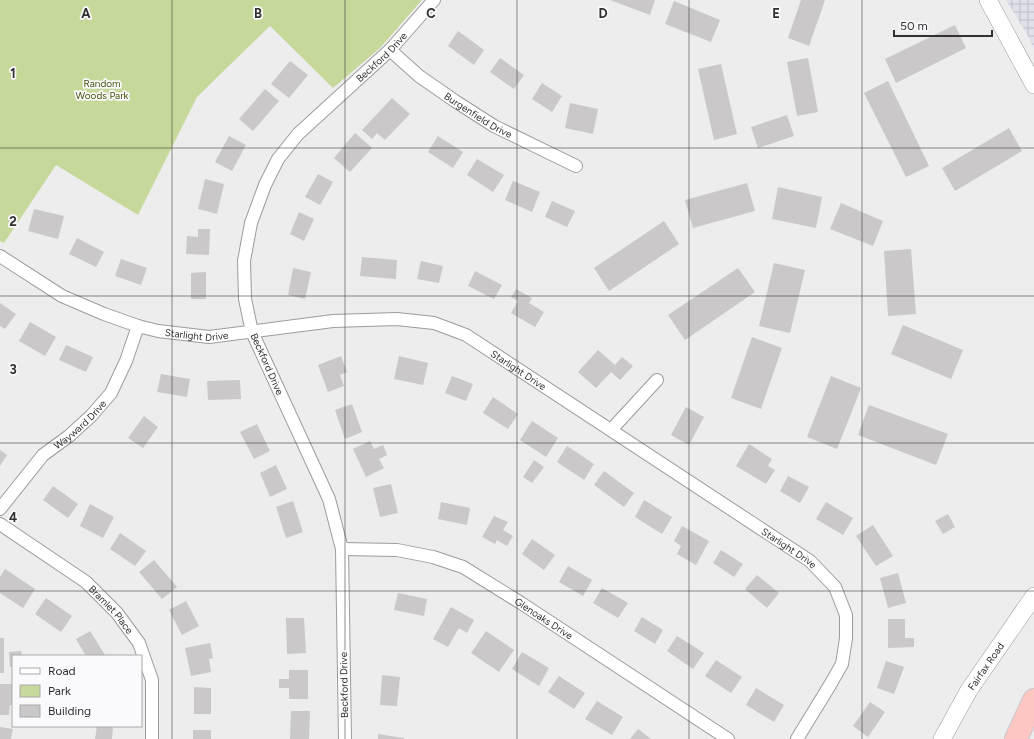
<svg xmlns="http://www.w3.org/2000/svg" width="1034" height="739" font-family="Figtree,sans-serif">
	<defs>
		<pattern id="industrial-grid" width="8" height="8" patternUnits="userSpaceOnUse"><rect width="8" height="8" fill="#dfe0e8"/><path d="M0 4h8M4 0v8" fill="none" stroke="#c0c1c7"/></pattern>
	</defs>
	<rect width="100%" height="100%" fill="#ededee"/>
	<polygon fill="url(#industrial-grid)" points="1006,0 1034,0 1034,49 1027,34"/>
	<polygon fill="#c6d99a" points="0,0 422,0 380,48 333,88 270,26 197,97 138,215 56,165 4,243 0,241"/>
	<g fill="#cac8c9">
		<polygon points="610,0 655,0 650,15"/>
		<polygon points="801,0 825,0 809,46 788,38"/>
		<polygon points="674,1 720,20 711,42 665,24"/>
		<polygon points="955,25 966,48 896,83 885,59"/>
		<polygon points="458,31 484,50 474,65 448,46"/>
		<polygon points="500,58 524,75 514,89 490,72"/>
		<polygon points="808,58 818,112 797,116 787,62"/>
		<polygon points="290,61 308,75 289,98 271,84"/>
		<polygon points="721,64 737,134 714,140 698,69"/>
		<polygon points="888,81 929,166 906,177 864,93"/>
		<polygon points="542,83 562,96 552,112 532,99"/>
		<polygon points="265,89 279,101 253,131 239,119"/>
		<polygon points="392,98 410,114 385,140 377,133 372,139 362,130"/>
		<polygon points="570,103 598,109 593,134 565,128"/>
		<polygon points="787,115 794,136 758,148 751,127"/>
		<polygon points="1009,128 1022,151 955,191 942,168"/>
		<polygon points="355,133 372,148 350,172 334,158"/>
		<polygon points="229,136 246,145 232,171 215,162"/>
		<polygon points="438,136 463,152 453,168 428,152"/>
		<polygon points="477,159 504,175 493,192 467,175"/>
		<polygon points="318,174 333,182 320,205 305,197"/>
		<polygon points="205,179 224,184 217,214 198,209"/>
		<polygon points="513,181 540,192 532,212 505,200"/>
		<polygon points="747,183 755,211 693,228 685,200"/>
		<polygon points="778,187 822,197 816,228 772,219"/>
		<polygon points="552,201 575,211 567,227 545,217"/>
		<polygon points="841,203 883,221 873,246 830,229"/>
		<polygon points="34,209 64,216 58,239 28,231"/>
		<polygon points="299,212 314,219 304,241 290,234"/>
		<polygon points="664,221 679,244 609,291 594,268"/>
		<polygon points="198,229 210,229 209,255 186,254 187,236 198,237"/>
		<polygon points="77,238 104,252 96,267 69,254"/>
		<polygon points="911,249 916,314 888,316 884,251"/>
		<polygon points="362,257 397,260 396,279 360,276"/>
		<polygon points="121,259 147,268 141,285 115,276"/>
		<polygon points="421,261 443,266 439,283 417,279"/>
		<polygon points="774,263 805,270 790,333 759,326"/>
		<polygon points="293,268 311,272 305,299 288,295"/>
		<polygon points="738,268 755,292 685,340 668,315"/>
		<polygon points="475,271 502,285 494,299 468,286"/>
		<polygon points="206,272 206,299 191,299 191,273"/>
		<polygon points="516,289 532,298 529,303 544,312 535,327 511,313 518,301 511,297"/>
		<polygon points="0,303 16,314 5,329 0,326"/>
		<polygon points="30,322 56,337 45,356 19,341"/>
		<polygon points="903,325 963,350 951,379 891,354"/>
		<polygon points="752,337 782,348 761,409 731,398"/>
		<polygon points="66,345 93,357 86,372 59,360"/>
		<polygon points="598,350 615,365 622,357 633,366 620,380 611,372 596,388 578,372"/>
		<polygon points="341,356 347,372 340,375 344,386 328,392 318,365"/>
		<polygon points="399,356 428,363 423,385 394,379"/>
		<polygon points="161,374 190,379 187,397 157,392"/>
		<polygon points="452,376 473,384 466,401 445,393"/>
		<polygon points="831,376 861,388 837,449 807,437"/>
		<polygon points="240,380 241,399 208,400 207,381"/>
		<polygon points="493,397 518,414 508,429 483,413"/>
		<polygon points="352,404 362,432 345,439 335,410"/>
		<polygon points="869,405 948,434 936,465 858,435"/>
		<polygon points="686,407 704,417 689,445 671,435"/>
		<polygon points="144,416 158,427 143,448 128,438"/>
		<polygon points="532,421 558,438 546,457 520,440"/>
		<polygon points="257,424 270,451 254,459 240,432"/>
		<polygon points="370,441 374,449 383,445 387,455 379,459 384,468 366,477 353,449"/>
		<polygon points="749,444 772,459 768,466 775,470 766,484 736,466"/>
		<polygon points="567,446 594,464 584,480 557,462"/>
		<polygon points="0,450 7,455 0,466"/>
		<polygon points="534,460 544,467 532,483 523,477"/>
		<polygon points="276,465 287,489 270,497 260,473"/>
		<polygon points="604,471 634,493 624,507 594,485"/>
		<polygon points="788,476 809,487 800,503 780,491"/>
		<polygon points="391,484 398,513 380,517 373,488"/>
		<polygon points="53,486 78,504 68,518 43,500"/>
		<polygon points="644,500 672,517 662,534 635,517"/>
		<polygon points="293,501 303,532 286,538 276,507"/>
		<polygon points="441,502 470,508 467,525 438,519"/>
		<polygon points="826,502 853,518 843,535 816,519"/>
		<polygon points="90,504 114,517 103,538 80,526"/>
		<polygon points="948,514 955,527 943,534 935,521"/>
		<polygon points="494,516 508,522 503,530 513,536 507,546 497,540 495,544 482,537"/>
		<polygon points="873,525 893,556 876,566 856,536"/>
		<polygon points="682,526 709,541 696,565 677,554 681,546 674,541"/>
		<polygon points="120,533 146,551 135,566 110,549"/>
		<polygon points="532,539 555,555 544,570 522,554"/>
		<polygon points="721,550 743,564 734,577 713,563"/>
		<polygon points="154,560 177,587 162,599 139,572"/>
		<polygon points="568,566 592,580 583,596 559,582"/>
		<polygon points="5,569 35,589 23,608 0,593 0,577"/>
		<polygon points="898,573 906,603 888,608 880,578"/>
		<polygon points="757,575 779,593 767,608 745,589"/>
		<polygon points="602,588 628,603 618,618 593,603"/>
		<polygon points="398,593 427,599 424,616 394,610"/>
		<polygon points="46,598 72,616 61,632 35,614"/>
		<polygon points="186,601 199,626 182,635 169,610"/>
		<polygon points="451,607 474,620 467,633 459,628 448,647 433,639"/>
		<polygon points="642,617 663,630 655,644 634,631"/>
		<polygon points="286,618 304,618 306,653 287,654"/>
		<polygon points="888,619 905,619 905,638 914,638 914,647 888,648"/>
		<polygon points="90,631 105,655 103,656 86,656 76,639"/>
		<polygon points="486,631 514,650 499,672 471,653"/>
		<polygon points="677,636 704,653 693,669 667,651"/>
		<rect x="0" y="638" width="4" height="35"/>
		<polygon points="210,643 213,658 209,659 211,672 191,676 185,648"/>
		<polygon points="21,651 22,656 13,656 13,667 10,667 9,652"/>
		<polygon points="522,652 549,668 539,686 512,669"/>
		<polygon points="716,660 742,677 731,693 705,676"/>
		<polygon points="886,661 904,667 894,694 877,688"/>
		<polygon points="289,670 308,670 308,699 289,699 289,688 279,688 279,679 289,679"/>
		<polygon points="382,675 400,677 397,706 380,705"/>
		<polygon points="559,676 585,693 574,709 548,692"/>
		<polygon points="0,684 13,684 13,705 10,705 9,715 0,715"/>
		<polygon points="194,687 211,688 211,714 194,714"/>
		<polygon points="756,688 784,705 774,722 746,705"/>
		<polygon points="597,701 623,717 612,735 585,719"/>
		<polygon points="870,702 885,712 868,737 853,726"/>
		<polygon points="291,711 310,711 309,739 290,739"/>
		<polygon points="97,726 113,726 112,739 95,739"/>
		<polygon points="0,727 13,729 11,739 0,739"/>
		<polygon points="638,729 651,739 630,739"/>
		<rect x="193" y="730" width="18" height="9"/>
		<polygon points="378,734 404,738 404,739 378,739"/>
	</g>
	<g fill="none" stroke-linecap="round" stroke-linejoin="round">
		<defs>
			<g id="street">
				<path id="s1" d="M390 50 419 76 455 101 494 126 576 166"/>
				<path id="s2" d="M0 256 62 296 104 314 138 326 158 331 209 337 333 321 397 319 434 323 466 335 810 561 835 587 846 615V638L842 664 830 685 797 739"/>
				<polyline points="611,430 657,380"/>
				<path id="s3" d="M0 509 43 455 69 436 91 416 111 393 126 361 138 326"/>
				<path id="s4" d="M0 524 86 582 117 613 139 643 152 680V739"/>
				<path id="s5" d="M342 549 397 550 433 557 463 567 521 603 728 739"/>
				<path id="s6" d="M345 739 342 549 329 499 252 332 245 299 244 261 251 223 265 185 278 159 298 134 390 50 434 0"/>
			</g>
			<g id="secondary">
				<polyline points="988,0 1034,85"/>
				<path id="s7" d="M942 739 969 690 1034 596"/>
			</g>
			<polyline id="highway" points="1016,739 1034,700"/>
		</defs>
		<use href="#street" stroke="#9c9c9d" stroke-width="14"/>
		<use href="#secondary" stroke="#9c9c9d" stroke-width="18"/>
		<use href="#highway" stroke="#c9c9ca" stroke-width="24"/>
		<use href="#street" stroke="#fff" stroke-width="12"/>
		<use href="#secondary" stroke="#fff" stroke-width="17"/>
		<use href="#highway" stroke="#fec6c3" stroke-width="22"/>
	</g>
	<path fill="none" stroke="#313132" stroke-width="1" stroke-opacity="0.55" d="M172 0V739M345 0V739M517 0V739M689 0V739M862 0V739M0 148H1034M0 296H1034M0 443H1034M0 591H1034"/>
	<g text-anchor="middle" dominant-baseline="central" stroke-width="3.5" stroke-linejoin="round" paint-order="stroke">
		<g font-size="10" fill="#313132" stroke="#fafafc">
			<text stroke="none"><textPath href="#s6" startOffset="751">Beckford Drive</textPath></text>
			<text stroke="none"><textPath href="#s1" startOffset="110">Burgenfield Drive</textPath></text>
			<text stroke="none"><textPath href="#s2" startOffset="215">Starlight Drive</textPath></text>
			<text transform="translate(267 364) rotate(66)">Beckford Drive</text>
			<text stroke="none"><textPath href="#s2" startOffset="551">Starlight Drive</textPath></text>
			<text stroke="none"><textPath href="#s3" startOffset="117">Wayward Drive</textPath></text>
			<text stroke="none"><textPath href="#s2" startOffset="875">Starlight Drive</textPath></text>
			<text stroke="none"><textPath href="#s4" startOffset="141">Bramlet Place</textPath></text>
			<text stroke="none"><textPath href="#s5" startOffset="219">Glenoaks Drive</textPath></text>
			<text stroke="none"><textPath href="#s7" startOffset="85">Fairfax Road</textPath></text>
			<text transform="translate(344 685) rotate(-91)">Beckford Drive</text>
		</g>
		<g font-size="10" fill="#44540a" stroke="#fafafc">
			<text x="102" y="83">Random<tspan x="102" dy="12">Woods Park</tspan></text>
		</g>
	</g>
	<g font-size="13" text-anchor="middle" font-weight="bold" fill="#313132" stroke="#fafafc" stroke-width="3.5" stroke-linejoin="round" paint-order="stroke">
		<text x="86" y="18">A</text>
		<text x="258" y="18">B</text>
		<text x="431" y="18">C</text>
		<text x="603" y="18">D</text>
		<text x="776" y="18">E</text>
		<text x="13" y="78">1</text>
		<text x="13" y="226">2</text>
		<text x="13" y="374">3</text>
		<text x="13" y="522">4</text>
	</g>
	<rect x="12" y="655" width="130" height="72" fill="#fafafc" stroke="#aaaaab"/>
	<rect x="20" y="668" width="20" height="6" fill="#ffffff" stroke="#aaaaab"/>
	<text x="48" y="675" font-size="12" fill="#313132">Road</text>
	<rect x="20" y="685" width="20" height="12" fill="#c6d99a" stroke="#aaaaab"/>
	<text x="48" y="695" font-size="12" fill="#313132">Park</text>
	<rect x="20" y="705" width="20" height="12" fill="#cac8c9" stroke="#aaaaab"/>
	<text x="48" y="715" font-size="12" fill="#313132">Building</text>
	<path d="M894 30v6h98v-6" fill="none" stroke="#313132" stroke-width="2"/>
	<text x="900" y="30" font-size="12" fill="#313132" stroke="#fafafc" stroke-width="3" paint-order="stroke">50 m</text>
</svg>
